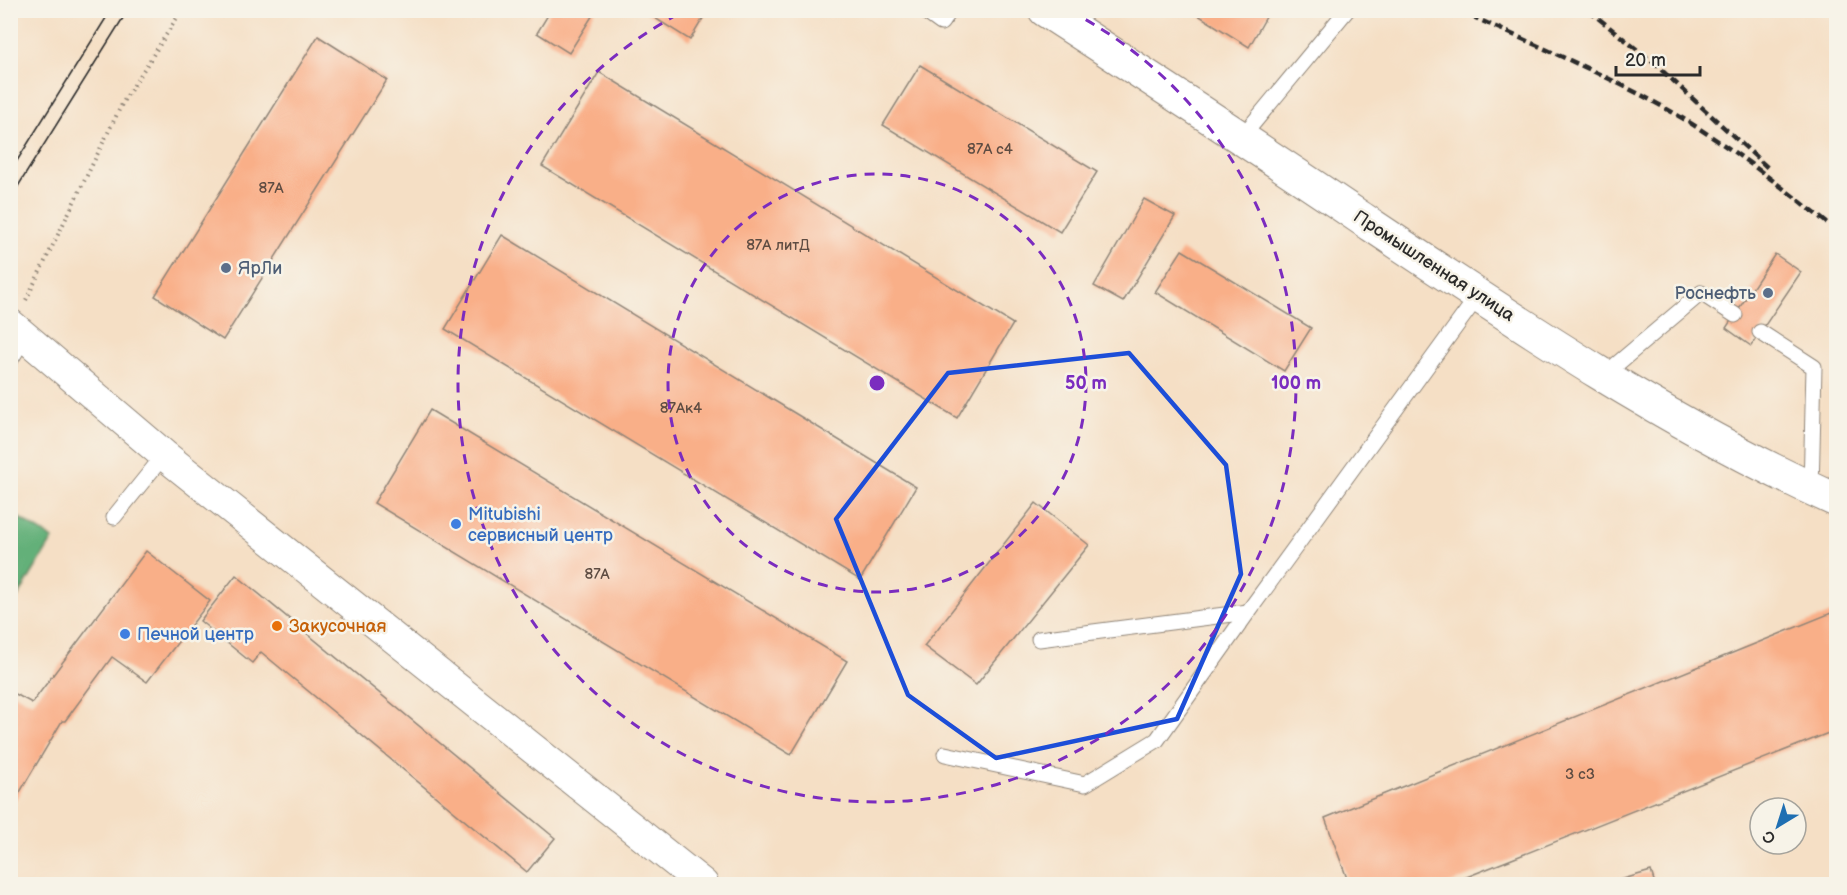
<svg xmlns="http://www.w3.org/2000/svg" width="1847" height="895" font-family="'Balsamiq Sans',sans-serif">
	<rect width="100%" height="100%" fill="#f7f3e8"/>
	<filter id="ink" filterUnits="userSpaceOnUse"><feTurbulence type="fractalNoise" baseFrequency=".0167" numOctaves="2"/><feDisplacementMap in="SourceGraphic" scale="12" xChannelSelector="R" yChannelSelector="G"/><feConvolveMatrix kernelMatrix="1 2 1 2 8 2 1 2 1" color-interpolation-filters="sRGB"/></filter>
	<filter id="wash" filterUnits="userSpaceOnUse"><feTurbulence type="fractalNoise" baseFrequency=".008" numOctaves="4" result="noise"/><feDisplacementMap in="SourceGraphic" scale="24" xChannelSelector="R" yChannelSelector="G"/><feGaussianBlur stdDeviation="1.35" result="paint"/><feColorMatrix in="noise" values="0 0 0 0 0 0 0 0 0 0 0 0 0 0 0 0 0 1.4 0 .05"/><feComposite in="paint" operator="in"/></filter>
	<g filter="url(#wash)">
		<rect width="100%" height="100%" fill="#f5dfc5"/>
		<polygon fill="#64b079" stroke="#486e52" stroke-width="1.5" points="11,513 53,539 11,608"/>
		<g id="blocks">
			<g fill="#f9af88">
				<polygon points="551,10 596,10 569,53 537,33"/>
				<polygon points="642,10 708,10 690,40"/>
				<polygon points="1190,10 1270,10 1249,47"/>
				<polygon points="318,36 387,80 223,340 155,296"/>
				<polygon points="920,65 1097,172 1060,232 883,125"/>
				<polygon points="599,72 1013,324 957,418 542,166"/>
				<polygon points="1144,199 1175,216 1123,302 1094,286"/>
				<polygon points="502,235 916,487 860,580 445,329"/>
				<polygon points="1182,250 1311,328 1284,371 1155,292"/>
				<polygon points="1775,254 1801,272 1751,346 1726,328"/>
				<polygon points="430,410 847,661 791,755 374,503"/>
				<polygon points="1036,503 1089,545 976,685 924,646"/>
				<polygon points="146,551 210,601 147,682 112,657 65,721 62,721 10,809 10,691 32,703"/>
				<polygon points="236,575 555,838 527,872 261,652 252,663 200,621"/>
				<polygon points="1836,611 1836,730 1449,884 1349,884 1325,818"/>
				<polygon points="1651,871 1655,884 1606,884"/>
			</g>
		</g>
	</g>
	<g filter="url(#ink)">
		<use href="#blocks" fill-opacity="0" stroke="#908578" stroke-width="1.5"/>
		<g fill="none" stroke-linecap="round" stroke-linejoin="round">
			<defs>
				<g id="lane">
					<polyline points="923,10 941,23 951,10"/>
					<polyline points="1241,138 1347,10"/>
					<polyline points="1760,332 1814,367 1811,489"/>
					<polyline points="10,361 25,336"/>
					<polyline points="1604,375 1701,293 1735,315"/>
					<polyline points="114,517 164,455"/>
					<polyline points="1039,639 1248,612"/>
					<polyline points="945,754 1085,784 1157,740 1248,612 1478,296"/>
				</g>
				<polyline id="street" points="10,324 164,455 703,884"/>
				<path id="secondary" d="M1045 10C1150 78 1255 146 1358 216 1512 319 1667 424 1836 500"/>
			</defs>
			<use href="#lane" stroke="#908578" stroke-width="17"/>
			<use href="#street" stroke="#908578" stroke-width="32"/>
			<use href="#secondary" stroke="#908578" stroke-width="35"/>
			<polyline stroke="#908578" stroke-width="4" stroke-dasharray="1.5 4.5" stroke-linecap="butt" points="26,300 123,102 182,10"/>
			<use href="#lane" stroke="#fff" stroke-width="15"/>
			<use href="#street" stroke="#fff" stroke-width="30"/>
			<use href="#secondary" stroke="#fff" stroke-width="33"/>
			<g stroke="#2b2b2b" stroke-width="1.5">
				<polyline points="10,172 111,10"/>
				<polyline points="10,199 128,10"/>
			</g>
			<g stroke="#2b2b2b" stroke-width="4.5" stroke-dasharray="9 4.5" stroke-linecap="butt">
				<path d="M1458 10C1530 43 1604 73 1672 112 1727 144 1777 183 1827 223"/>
				<polyline points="1588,10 1655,64 1768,168"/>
			</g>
		</g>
	</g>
	<path fill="none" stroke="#1d4ed8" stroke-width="4.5" stroke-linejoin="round" d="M1129 353 1226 465 1241 574 1177 719 996 758 908 695 836 519 948 373Z"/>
	<g fill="none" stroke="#7b2cbf" stroke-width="3" stroke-dasharray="10 8">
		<circle cx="877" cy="383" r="209"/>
		<path d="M1070 11A419 419 0 1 1 684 11"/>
	</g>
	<g fill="#5c6f8a" stroke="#f7f3e8" stroke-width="2">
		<circle cx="226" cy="268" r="6"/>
		<circle cx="1768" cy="293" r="6"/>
	</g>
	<g fill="#3f7fe0" stroke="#f7f3e8" stroke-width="2">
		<circle cx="456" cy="524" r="6"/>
		<circle cx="125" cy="634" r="6"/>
	</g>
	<circle fill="#e8710a" stroke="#f7f3e8" stroke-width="2" cx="277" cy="626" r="6"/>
	<g text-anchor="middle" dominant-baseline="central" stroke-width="5" stroke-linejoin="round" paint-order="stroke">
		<g font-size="15" fill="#5e4c42">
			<text x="990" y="149">87А с4</text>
			<text x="271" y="188">87А</text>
			<text x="778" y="245">87А литД</text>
			<text x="681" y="408">87Ак4</text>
			<text x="597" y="574">87А</text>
			<text x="1580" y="774">3 с3</text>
		</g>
		<g font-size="18" fill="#2b2b2b" stroke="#f7f3e8">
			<text transform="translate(1434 266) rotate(33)">Промышленная улица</text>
		</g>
		<g font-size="18" fill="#4e5e75" stroke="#f7f3e8" text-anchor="start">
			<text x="238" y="268">ЯрЛи</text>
			<text x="1756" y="293" text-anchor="end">Роснефть</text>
		</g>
		<g font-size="18" fill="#366cbe" stroke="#f7f3e8" text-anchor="start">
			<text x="468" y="514">Mitubishi<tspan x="468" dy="21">сервисный центр</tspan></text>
			<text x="137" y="634">Печной центр</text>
		</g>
		<g font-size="18" fill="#c56008" stroke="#f7f3e8" text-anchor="start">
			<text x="289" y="626">Закусочная</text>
		</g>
	</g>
	<circle cx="877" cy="383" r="9" fill="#7b2cbf" stroke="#f7f3e8" stroke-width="3"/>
	<g font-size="18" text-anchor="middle" font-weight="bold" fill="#7b2cbf" stroke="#f7f3e8" stroke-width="5" stroke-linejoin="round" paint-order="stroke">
		<text x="1086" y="389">50 m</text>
		<text x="1296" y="389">100 m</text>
	</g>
	<rect width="1847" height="895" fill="none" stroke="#f7f3e8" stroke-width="36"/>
	<g transform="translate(1778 826) rotate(218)"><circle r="28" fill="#f7f3e8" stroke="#a5a39c" stroke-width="1.5"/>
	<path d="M0-4.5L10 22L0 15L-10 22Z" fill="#1f6fb2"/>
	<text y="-9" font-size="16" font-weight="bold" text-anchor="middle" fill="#2b2b2b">С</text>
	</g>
	<path d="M1616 66v9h84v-9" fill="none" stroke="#2b2b2b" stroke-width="3"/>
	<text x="1625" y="66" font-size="18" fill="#2b2b2b" stroke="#f7f3e8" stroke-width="4.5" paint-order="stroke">20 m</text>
</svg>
